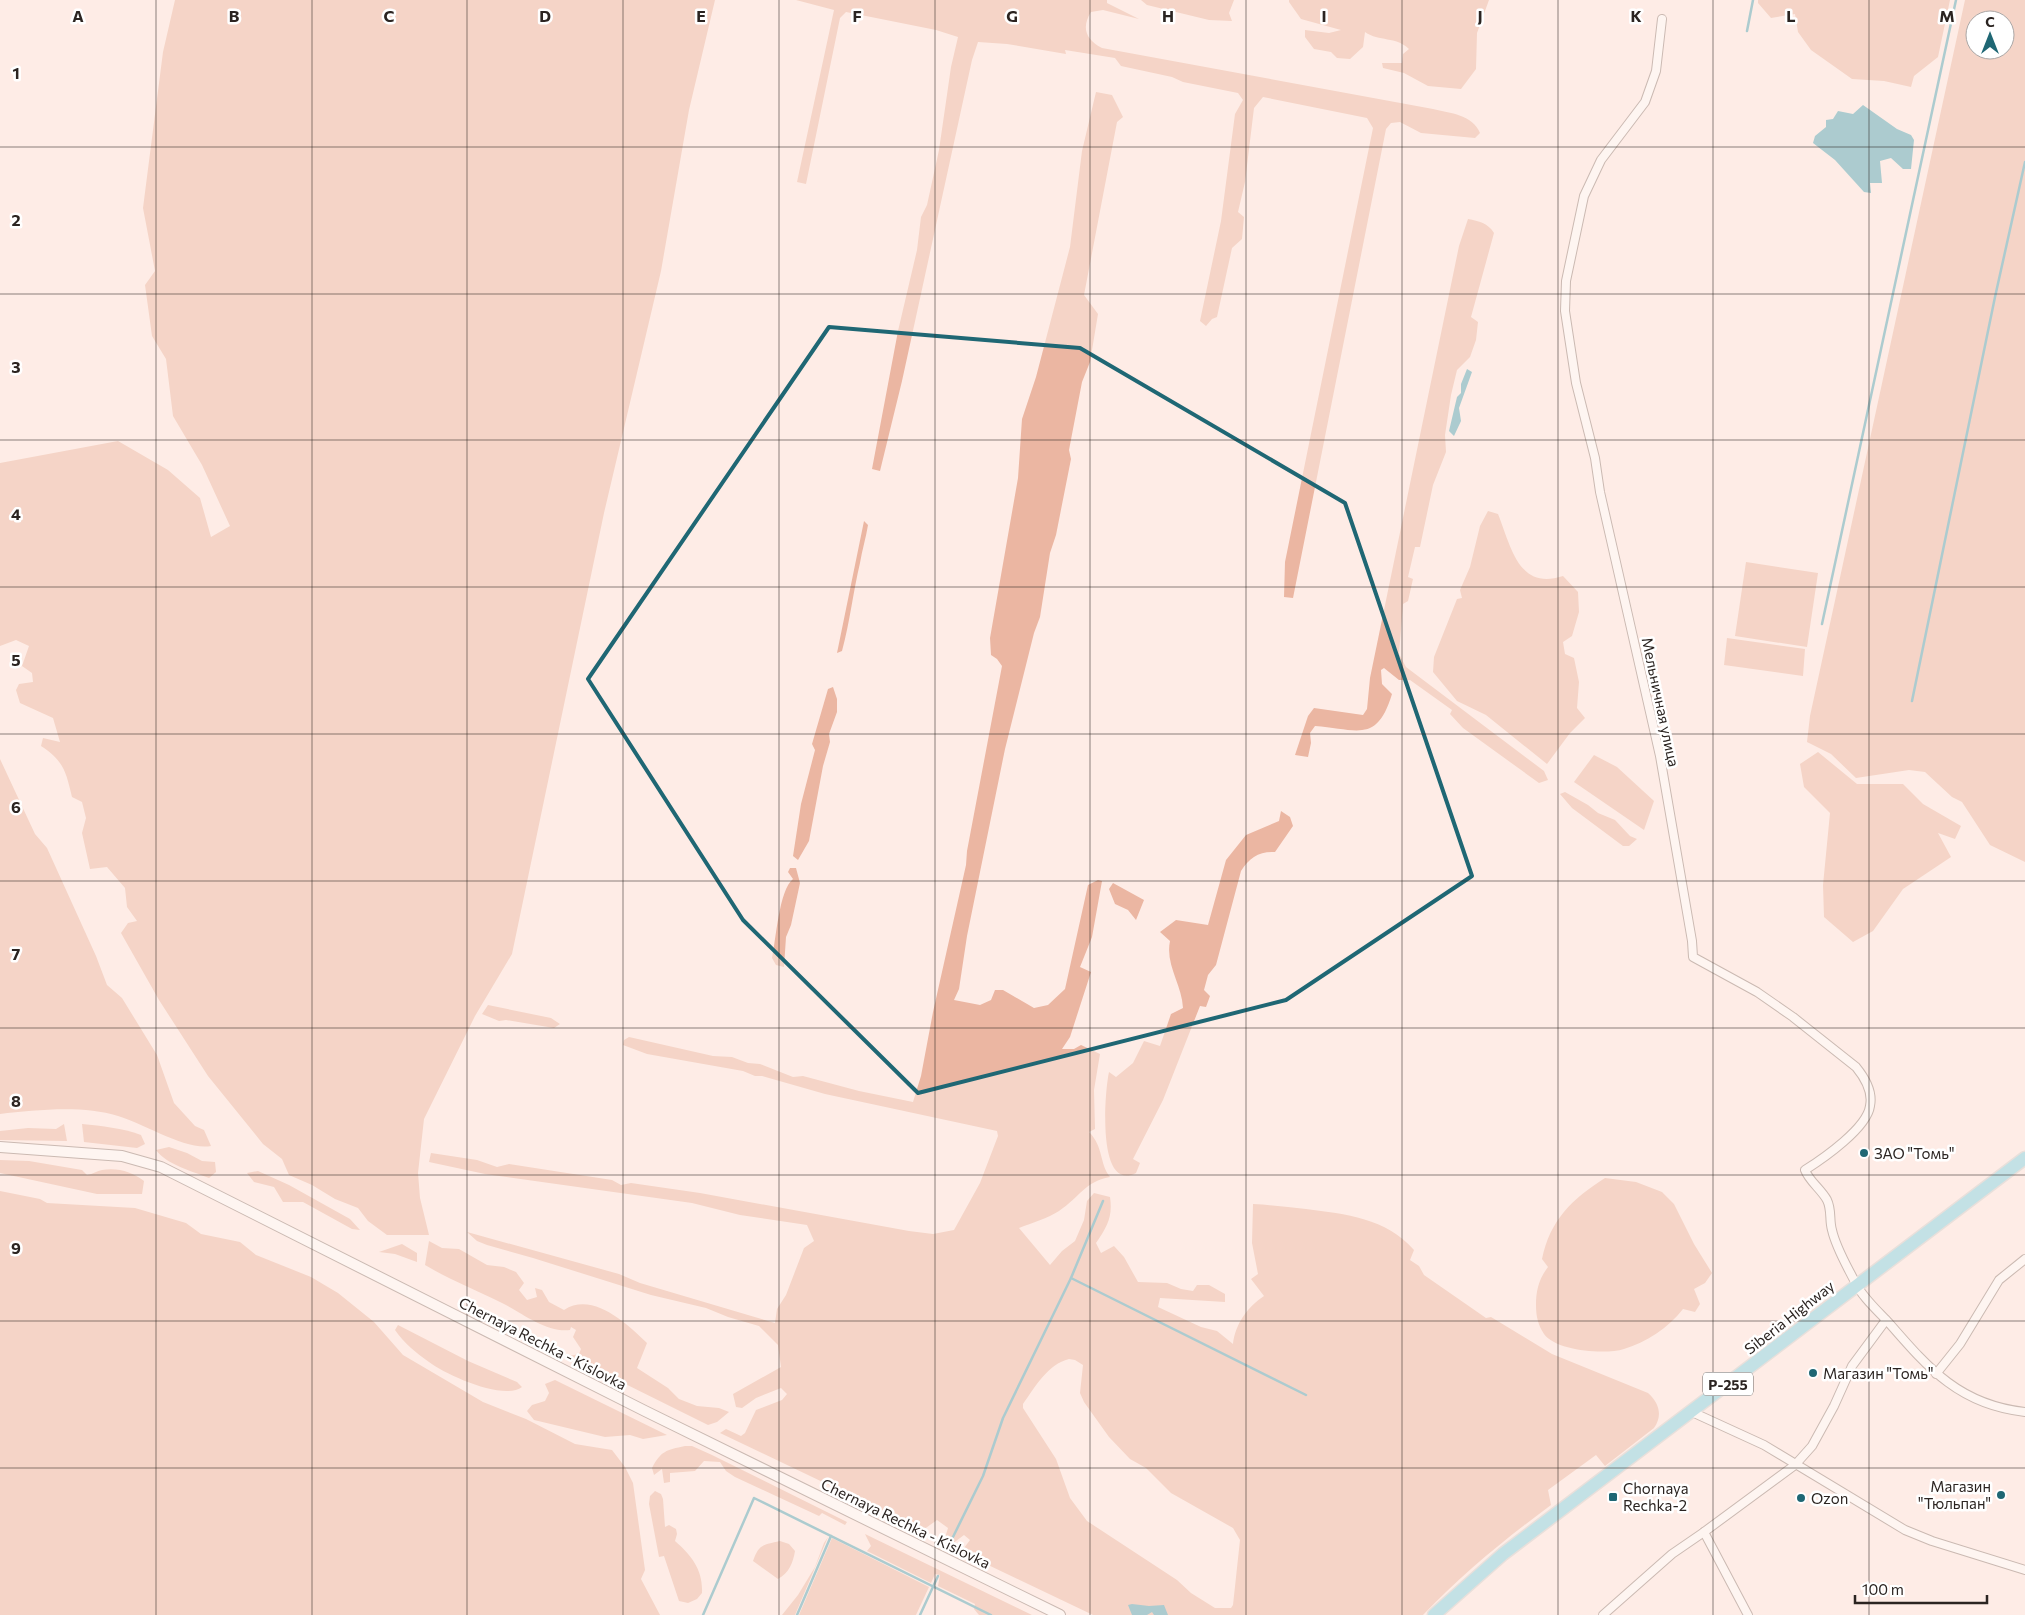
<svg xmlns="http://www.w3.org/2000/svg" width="2025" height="1615" font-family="Commissioner,sans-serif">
	<rect width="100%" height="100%" fill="#feece6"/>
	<g fill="#ebb6a2" fill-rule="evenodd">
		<path d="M175 0H715L689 110 661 271 604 513 512 954 475 1016 424 1119 418 1173 420 1198 429 1235H387L368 1221 358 1208 335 1199 312 1185 289 1175 282 1159 263 1144 208 1076 159 1000 121 933 128 923 137 921 127 907 125 888 107 867 90 869 82 833 86 818 82 802 72 797C66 772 64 761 41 746L43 738 60 742 53 718 20 703 16 690 19 684 33 682 32 673 22 666 29 646 16 640 0 646V463L118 441 168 470 200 498 211 537 230 526 202 465 173 416 166 359 152 336 145 285 155 271 143 208 163 52Z"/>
		<path d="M796 0H1107V3L1139 19 1103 10 1091 12C1081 28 1086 40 1102 48L1433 109C1450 113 1473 115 1480 133L1475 138 1421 133 1400 122 1391 123 1386 129 1293 598 1284 597 1285 562 1373 128 1367 118 1263 97 1254 108 1245 182 1238 212 1244 217 1242 239 1232 248 1217 317 1212 319 1206 326 1200 321 1221 221 1235 114 1243 100 1238 93 1183 82 1172 77 1121 66 1115 58 1065 50 1066 54 1007 44 978 42 972 60 902 381 880 471 872 469 898 331 917 250 921 217 927 205 939 150 951 67 958 37 936 30 846 12 840 18 806 184 797 182 834 10Z"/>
		<polygon points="1141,0 1234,0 1229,13 1232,21 1209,20 1147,5"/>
		<path d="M1289 0H1489L1477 33 1476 69 1461 89 1428 86 1404 73 1383 68 1382 63H1402L1403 54 1409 49C1396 36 1379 42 1365 32L1363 47 1350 59 1337 58 1331 52 1314 49 1305 37V30L1329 33 1341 30 1301 19 1289 2Z"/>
		<polygon points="1758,0 1950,0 1938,57 1914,76 1911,87 1884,81 1852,79 1811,50 1798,32 1795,14 1771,18 1758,3"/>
		<path d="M1965 0H2025V862L1990 845 1962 802 1952 797 1925 772 1909 770 1856 778 1831 754 1807 742 1810 716ZM1975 20H2005V50H1975Z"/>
		<path d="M1096 92 1112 95 1123 117 1117 122 1084 295 1098 314 1090 362 1082 382 1069 450 1071 459 1056 535 1050 553 1040 617 1034 633 1005 749 967 936 959 989 954 1000 980 1005 991 1000 995 990H1003L1034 1008 1048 1005 1065 989 1088 885 1098 880 1102 881 1092 937 1080 967 1091 972 1070 1037 1062 1049H1074L1081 1045 1100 1054 1094 1090 1095 1129 1089 1132C1104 1147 1099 1163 1110 1177 1084 1182 1080 1197 1059 1211 1048 1218 1032 1223 1019 1228L1050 1265 1062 1251 1075 1241 1084 1220 1087 1201 1094 1193 1110 1197C1113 1217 1107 1227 1096 1243L1101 1253 1114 1246 1124 1257 1138 1282 1167 1283 1181 1289 1193 1291 1197 1285H1209L1225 1294V1302L1160 1298 1158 1307 1201 1327 1217 1331 1233 1344C1235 1325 1247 1307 1264 1296L1251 1279 1258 1274 1252 1243 1253 1204C1271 1205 1288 1207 1306 1209 1346 1214 1386 1218 1414 1250L1410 1260 1419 1266 1424 1275 1486 1318 1491 1317 1552 1354 1648 1393C1659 1403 1663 1415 1654 1428L1605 1466 1596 1455 1548 1490 1551 1505C1505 1539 1462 1574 1423 1615H1093L961 1552 970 1540 964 1535 952 1544 944 1541 948 1528 937 1520 923 1530 720 1433 726 1429 741 1436 745 1433 756 1410 782 1400 787 1394 781 1388 756 1398 742 1408 736 1407 733 1394 781 1367 778 1345 759 1326 728 1317 706 1308 651 1295 533 1258 487 1245 477 1241 467 1232 619 1274 640 1283 775 1323 777 1309 786 1295 804 1248 814 1241 807 1225 740 1215 692 1203 485 1174 429 1162 431 1153 477 1160 497 1167 509 1164 612 1180 621 1185 631 1183 700 1193 909 1231 933 1234 954 1230 980 1183 998 1136 997 1131 825 1094 762 1076H755L743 1071 647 1054 623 1045 624 1040 629 1037 713 1056 732 1057 748 1063 760 1064 793 1077 803 1076 859 1091 913 1102 921 1076 933 1012 966 865 967 851 1002 666 997 659 991 655 990 638 1018 478 1022 419 1036 377 1070 247 1082 151ZM1069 1359 1075 1360 1083 1365 1080 1393 1084 1402 1109 1437 1130 1459 1146 1468 1171 1493 1233 1528 1240 1540 1233 1605 1231 1608H1215L1191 1593 1177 1580 1087 1521 1070 1498 1056 1459 1023 1408V1404C1035 1387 1048 1364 1069 1359Z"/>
		<path d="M1468 219C1479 221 1488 223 1494 233L1471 317 1478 322 1476 340 1470 357 1457 370 1451 395 1445 435 1446 452 1433 485 1420 547H1415L1408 577 1413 579 1408 601 1403 604 1399 654 1406 667 1544 771 1548 780 1539 783 1463 728 1450 714 1452 710 1410 680H1399L1384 668 1381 670 1382 684 1392 694C1377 744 1357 729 1315 726L1310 733 1311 743 1308 757 1295 755 1308 716 1314 708 1363 715 1367 709 1370 678 1459 246Z"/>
		<path d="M1488 511 1498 514C1511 546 1518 591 1563 576L1578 592 1579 612 1572 636 1563 642 1565 654 1574 658 1579 682 1577 708 1585 718 1570 733 1547 764 1486 715 1457 701 1433 672 1434 657 1457 599 1462 598 1460 590 1470 567 1480 526Z"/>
		<path d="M864 521 868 525C866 538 862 550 860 563 853 592 850 622 842 651L837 653Z"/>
		<polygon points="1746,562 1818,573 1807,647 1735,636"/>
		<polygon points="1727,638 1805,649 1803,676 1724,665"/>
		<polygon points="833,687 837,699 837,712 829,734 830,742 823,766 809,841 798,860 793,856 801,804 815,750 812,744 828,689"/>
		<polygon points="1818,752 1857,784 1903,784 1923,804 1961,826 1955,839 1938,833 1951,857 1903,889 1873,931 1853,942 1824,917 1823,885 1830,813 1804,787 1800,764"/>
		<polygon points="1594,755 1617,767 1654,801 1644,830 1574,782"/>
		<path d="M0 759 35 834 47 848 96 956 107 985 122 998 157 1055 174 1103 195 1126 204 1130 211 1146C186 1151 143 1123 118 1116 83 1105 36 1110 0 1114Z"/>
		<polygon points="1565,792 1588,805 1598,813 1615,820 1630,836 1637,839 1629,846 1623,846 1572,808 1560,794"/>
		<path d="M1281 811 1290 817 1293 826 1275 852C1259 851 1249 858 1241 871L1216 965 1208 975 1204 990 1210 996 1206 1007 1200 1006 1163 1100 1133 1159 1140 1163 1136 1173C1096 1193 1105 1090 1109 1072L1116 1077 1133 1063 1144 1041 1160 1046 1171 1014 1183 1008C1182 984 1165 965 1170 941L1160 932 1176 920 1208 925 1226 860 1246 835 1279 821Z"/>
		<path d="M790 868H796L800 883 791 925 786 937 784 967 776 965 772 958C776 940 779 890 793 879L788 872Z"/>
		<polygon points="1113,883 1144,900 1136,920 1128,910 1115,904 1109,889"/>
		<polygon points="488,1005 551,1018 560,1024 554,1028 506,1020 499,1021 482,1014"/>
		<polygon points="64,1124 67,1141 0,1140 0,1131 28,1128 56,1129"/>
		<path d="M82 1124C102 1126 122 1128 141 1135L145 1144 137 1148 84 1142Z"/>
		<path d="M169 1147 187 1153 202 1161 215 1162 216 1172 209 1178C192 1171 167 1165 156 1150Z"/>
		<path d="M0 1160 29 1161 82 1170 87 1175C93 1174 97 1171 102 1170 117 1167 133 1172 144 1181L142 1194H97L0 1173Z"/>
		<polygon points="258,1171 289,1185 350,1219 360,1230 352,1229 303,1202 283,1202 274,1187 254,1182 247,1173"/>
		<path d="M1605 1178 1636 1182 1662 1192 1674 1204 1694 1244 1712 1273 1705 1283 1694 1289 1700 1304 1695 1312 1683 1309C1668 1328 1647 1342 1624 1349 1605 1355 1556 1351 1544 1334 1538 1325 1536 1316 1536 1305 1536 1290 1539 1279 1548 1267L1542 1259C1550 1220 1572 1199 1605 1178Z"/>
		<polygon points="0,1191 40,1199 47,1203 135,1208 186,1223 201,1234 240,1242 256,1255 311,1277 338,1293 374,1322 403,1355 483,1402 526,1419 575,1444 612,1450 625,1467 633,1483 645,1570 641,1579 660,1615 0,1615"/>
		<path d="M429 1241 442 1248 459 1249 487 1265 504 1267 516 1272 524 1283 519 1290 527 1300 537 1297 535 1288 542 1290 549 1302 564 1310C593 1291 627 1324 647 1343L637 1368 668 1388 679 1399 697 1406 719 1408 729 1412 717 1422 708 1425 569 1356 579 1354 581 1349 573 1337 576 1330 571 1327 570 1330C547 1333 522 1313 502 1303 476 1290 450 1280 425 1265Z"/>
		<polygon points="402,1244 417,1253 417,1262 395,1254 379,1252"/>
		<path d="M398 1325 468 1361 517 1382 522 1387C504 1401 446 1375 429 1362 416 1353 404 1343 395 1330Z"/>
		<polygon points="555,1380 667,1435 643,1439 630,1435 605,1437 534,1420 527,1411 532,1405 545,1401 549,1393 545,1384"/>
		<path d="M685 1446H692L712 1455 847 1522 845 1525 822 1513 819 1516 735 1477 726 1471 720 1462 704 1461 695 1471 670 1473V1482L664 1483 662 1469 654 1475 652 1468C661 1451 666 1450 685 1446Z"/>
		<path d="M655 1491 661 1494 663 1499 665 1527 669 1525 676 1529 677 1534 675 1541C692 1556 703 1570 702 1593L697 1599 688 1603 679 1601 664 1556 659 1557 649 1504 650 1496Z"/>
		<polygon points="865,1534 1032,1615 979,1615 974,1609 975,1604 938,1586 940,1575 935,1574 931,1583 867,1551 871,1546"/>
		<polygon points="828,1537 795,1615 782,1615 798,1595 815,1567 824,1543"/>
		<polygon points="832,1538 929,1587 916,1615 799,1615"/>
		<path d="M780 1541 789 1544 795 1551C793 1563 789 1573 778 1579L753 1561C759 1544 763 1545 780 1541Z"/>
	</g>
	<g fill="#49a3b4">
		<polygon points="1863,105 1897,129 1911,135 1914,140 1911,169 1903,169 1891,158 1880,161 1882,183 1870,183 1871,193 1864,192 1835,160 1813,143 1815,136 1826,127 1826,120 1833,119 1838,111 1853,114"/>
		<polygon points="1467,369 1472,372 1459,408 1461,421 1454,436 1449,431 1457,397 1461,393 1461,384"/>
		<polygon points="1132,1604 1149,1606 1164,1605 1168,1615 1154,1615 1152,1612 1147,1615 1132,1615 1128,1605"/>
	</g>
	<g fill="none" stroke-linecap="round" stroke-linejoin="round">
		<g stroke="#49a3b4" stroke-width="2.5">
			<polyline points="1747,31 1753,0"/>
			<polyline points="1822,624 1956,0"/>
			<polyline points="1912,701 1995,297 2025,162"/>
			<polyline points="1071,1278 1306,1395"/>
			<polyline points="951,1541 983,1476 1003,1418 1071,1278 1103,1201"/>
			<polyline points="703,1615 754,1498 991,1615"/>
			<polyline points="797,1615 831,1536"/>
			<polyline points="920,1615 938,1576"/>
		</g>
		<defs>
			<g id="minor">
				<path d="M1662 19 1656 71 1645 102 1601 160 1584 196 1566 281 1565 311 1576 383 1595 458 1600 492 1613 549 1660 756 1692 941 1693 957 1757 992 1793 1017 1856 1067C1865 1078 1873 1092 1870 1106 1867 1128 1824 1158 1805 1170 1809 1181 1821 1189 1827 1200 1832 1210 1829 1220 1832 1230 1836 1248 1847 1266 1855 1282 1862 1297 1878 1311 1889 1323 1929 1369 1960 1405 2025 1412"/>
				<polyline points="1936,1374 1960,1344 1999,1280 2025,1259"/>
				<polyline points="1692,1412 1764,1445 1905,1530 1932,1541 2025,1570"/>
				<polyline points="1704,1532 1748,1615"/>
				<polyline points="1603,1615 1672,1554 1704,1532 1795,1465 1812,1446 1834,1406 1852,1366 1886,1320"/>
			</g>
			<polyline id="tertiary" points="0,1147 122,1156 161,1167 645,1411 1060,1615"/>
			<polyline id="trunk" points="1434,1615 1503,1554 2025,1158"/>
		</defs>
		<use href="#minor" stroke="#8e7b74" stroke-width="10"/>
		<use href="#tertiary" stroke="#8e7b74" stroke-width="12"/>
		<use href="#trunk" stroke="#d0cfce" stroke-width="15"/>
		<use href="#minor" stroke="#fff" stroke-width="8"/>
		<use href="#tertiary" stroke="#fff" stroke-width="10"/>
		<use href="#trunk" stroke="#7cd3e4" stroke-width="12"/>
	</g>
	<path d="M0 0H2025V1615H0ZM829 327 1080 348 1345 503 1472 876 1286 1000 918 1093 743 920 588 679Z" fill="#feece6" fill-opacity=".55" fill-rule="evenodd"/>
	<path fill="none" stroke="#1f6774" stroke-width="4" stroke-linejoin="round" d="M829 327 1080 348 1345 503 1472 876 1286 1000 918 1093 743 920 588 679Z"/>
	<path fill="none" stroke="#2b2421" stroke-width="1" stroke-opacity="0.55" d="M156 0V1615M312 0V1615M467 0V1615M623 0V1615M779 0V1615M935 0V1615M1090 0V1615M1246 0V1615M1402 0V1615M1558 0V1615M1713 0V1615M1869 0V1615M0 147H2025M0 294H2025M0 440H2025M0 587H2025M0 734H2025M0 881H2025M0 1028H2025M0 1175H2025M0 1321H2025M0 1468H2025"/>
	<g fill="#1f6774" stroke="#fff" stroke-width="2">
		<circle cx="1864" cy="1153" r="5"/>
		<circle cx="1813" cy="1373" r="5"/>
		<circle cx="2001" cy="1495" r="5"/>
		<rect x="1608" y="1492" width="10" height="10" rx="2.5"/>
		<circle cx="1801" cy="1498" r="5"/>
	</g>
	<g text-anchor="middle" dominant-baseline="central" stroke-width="5" stroke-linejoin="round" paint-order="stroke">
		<rect fill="#fff" stroke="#6b6664" stroke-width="1" x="1703" y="1372.5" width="50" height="23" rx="4"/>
		<g font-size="14" font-weight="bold" fill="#2b2421">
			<text x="1728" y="1384">Р-255</text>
		</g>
		<g font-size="15" fill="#2b2421" stroke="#fff">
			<text transform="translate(1661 702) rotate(78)">Мельничная улица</text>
			<text transform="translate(1789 1317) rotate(-38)">Siberia Highway</text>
			<text transform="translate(543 1343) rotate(27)">Chernaya Rechka - Kislovka</text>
			<text transform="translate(906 1523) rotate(26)">Chernaya Rechka - Kislovka</text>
		</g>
		<g font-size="15" fill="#2b2421" stroke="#fff" text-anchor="start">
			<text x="1874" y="1153">ЗАО "Томь"</text>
			<text x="1823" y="1373">Магазин "Томь"</text>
			<text x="1991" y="1486" text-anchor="end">Магазин<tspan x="1991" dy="17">"Тюльпан"</tspan></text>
			<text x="1623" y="1488">Chornaya<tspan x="1623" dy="17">Rechka-2</tspan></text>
			<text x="1811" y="1498">Ozon</text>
		</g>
	</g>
	<g font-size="16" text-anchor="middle" font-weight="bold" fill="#2b2421" stroke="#fff" stroke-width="5" stroke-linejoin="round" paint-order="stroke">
		<text x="78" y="22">A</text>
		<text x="234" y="22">B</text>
		<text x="389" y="22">C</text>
		<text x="545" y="22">D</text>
		<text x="701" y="22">E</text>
		<text x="857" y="22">F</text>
		<text x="1012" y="22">G</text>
		<text x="1168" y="22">H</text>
		<text x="1324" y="22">I</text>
		<text x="1480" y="22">J</text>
		<text x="1636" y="22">K</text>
		<text x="1791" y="22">L</text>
		<text x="1947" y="22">M</text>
		<text x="16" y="79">1</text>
		<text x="16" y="226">2</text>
		<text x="16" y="373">3</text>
		<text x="16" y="520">4</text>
		<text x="16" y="666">5</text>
		<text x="16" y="813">6</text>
		<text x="16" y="960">7</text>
		<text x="16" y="1107">8</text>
		<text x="16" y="1254">9</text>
	</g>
	<g transform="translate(1990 35)"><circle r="24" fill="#ffffff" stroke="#aaa7a6"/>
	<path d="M0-4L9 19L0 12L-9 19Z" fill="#1f6774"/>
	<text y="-8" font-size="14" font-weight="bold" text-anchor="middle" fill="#2b2421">С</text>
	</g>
	<path d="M1855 1595v8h132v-8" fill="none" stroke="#2b2421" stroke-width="2.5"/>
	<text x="1862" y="1595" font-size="15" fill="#2b2421" stroke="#ffffff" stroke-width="4" paint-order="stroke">100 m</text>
</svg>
